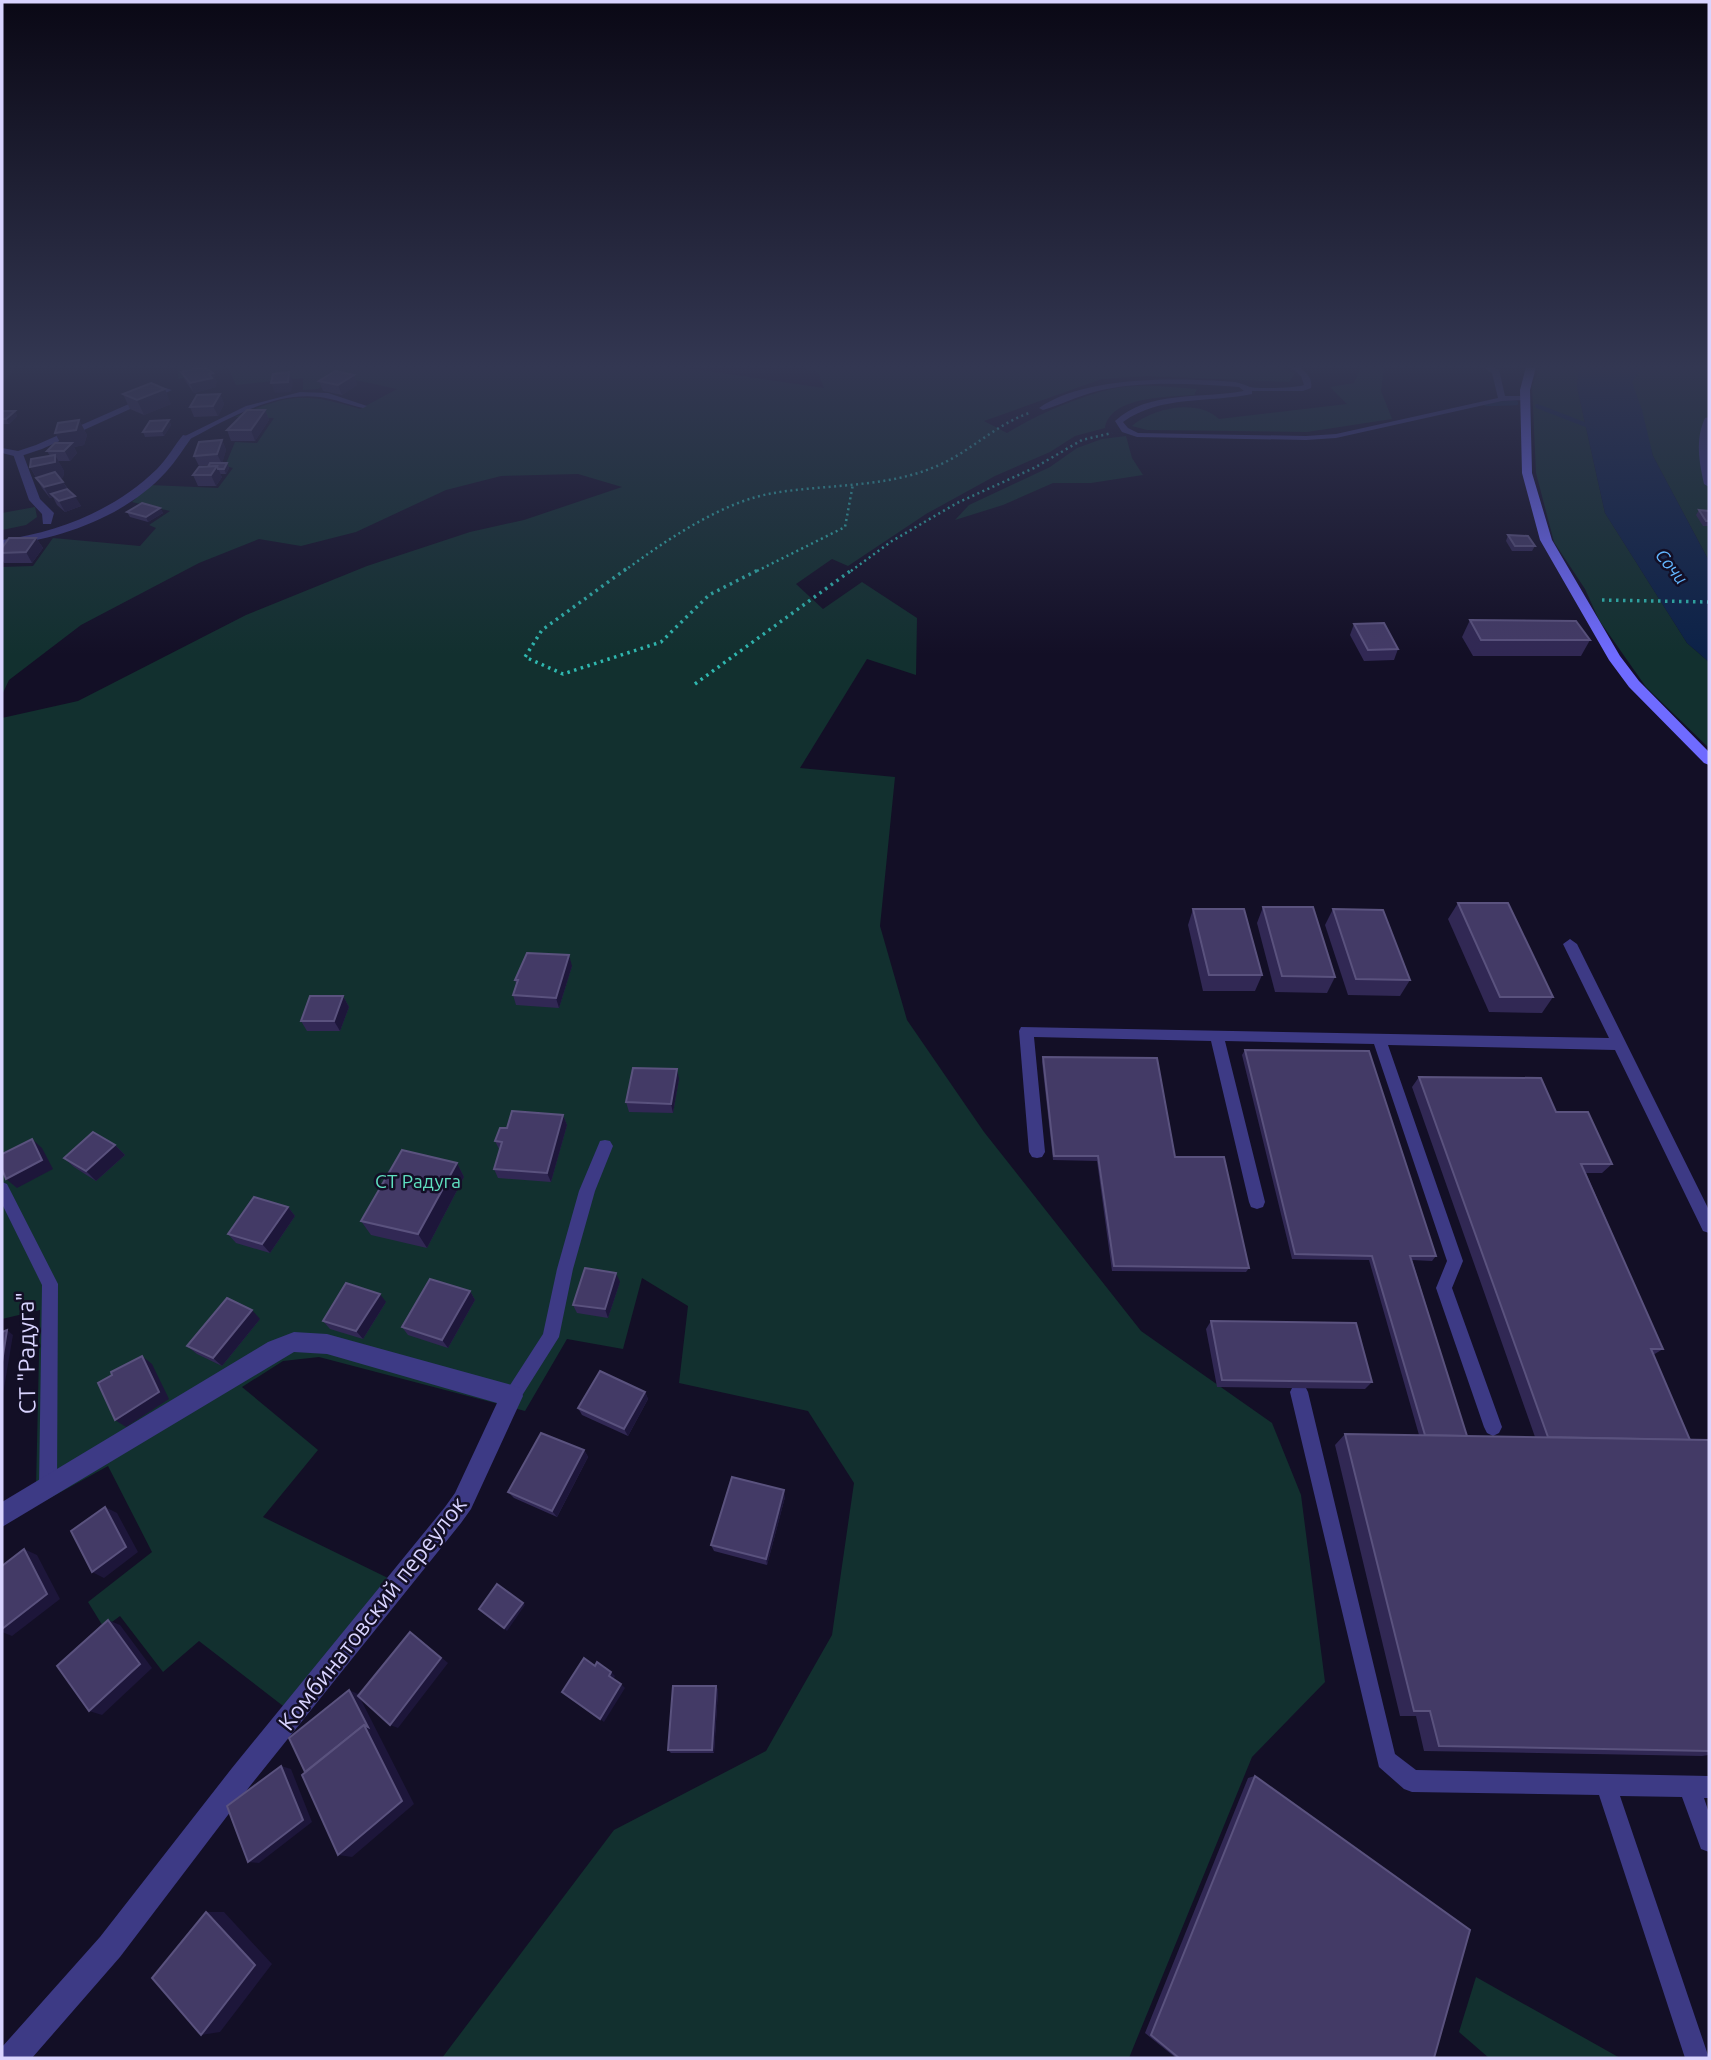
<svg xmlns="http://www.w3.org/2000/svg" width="1711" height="2060" font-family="Ubuntu,sans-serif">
	<rect width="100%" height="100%" fill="#130f26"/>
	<g fill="#12302f">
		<path d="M178 367H681L824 388 818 372 797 367H1278L1295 373 1289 382 1147 376 1102 379 984 421 1007 433C1038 414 1075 398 1111 389 1139 383 1169 387 1197 389L1194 395C1169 397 1110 396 1105 428L1075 436 1050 452 995 476 926 514 848 566 832 559 796 584 823 609 862 582 917 618 916 675 867 659 800 768 895 777 880 926 907 1020 984 1132 1141 1331 1272 1423 1301 1495 1325 1682 1252 1757 1129 2058H442L614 1830 766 1751 832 1635 854 1483 808 1411 679 1383 688 1306 642 1278 623 1349 567 1339 525 1411 319 1357 283 1361 242 1387 318 1450 263 1517 392 1580 287 1709 199 1641 163 1672 120 1616 104 1628 88 1602 152 1552 108 1466 41 1503 36 1488 40 1310 2 1319V718L78 701 246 615 367 566 470 532 524 520 622 487 578 474 501 476 446 490 356 532 301 546 259 539 199 563 81 625 9 680 2 695V567L33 566 53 538 140 546 156 528 149 525 170 511 132 502 150 485 218 488 233 468 225 466 235 442 257 443 274 418 235 417C290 394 303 392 360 409L397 389 337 376 318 389 303 390V378L236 385 228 368 178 379Z"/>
		<path d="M1361 367H1384L1381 391 1392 419 1307 432 1147 430 1132 426C1152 408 1198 398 1219 419L1347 404 1330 387 1354 383Z"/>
		<polygon points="1540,367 1579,367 1577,387 1605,513 1687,643 1709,662 1709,748 1646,687 1599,620 1585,589 1554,542 1536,473 1532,386"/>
		<polygon points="1643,367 1709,367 1709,561 1653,456 1632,382"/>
		<polygon points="1126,436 1132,458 1143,475 1091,483 1053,483 1003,505 955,520 969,505 1050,467 1077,448 1102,439"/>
		<polygon points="35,507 37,517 26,525 2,530 2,513"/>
		<polygon points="1476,1977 1620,2058 1489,2058 1459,2032"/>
	</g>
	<polygon fill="#0c2248" points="1579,367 1643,367 1632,382 1642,410 1653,456 1709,561 1709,662 1687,643 1605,513 1577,387"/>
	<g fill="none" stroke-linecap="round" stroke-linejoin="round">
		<g stroke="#0c2248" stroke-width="4.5">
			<polyline points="1486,404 1516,403"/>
			<polyline points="1537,406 1594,428"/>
		</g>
		<g stroke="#2fb8b0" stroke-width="2.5" stroke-dasharray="2 3.5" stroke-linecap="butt">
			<path d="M624 571C665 541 723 501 774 493 827 484 887 488 937 466 970 452 995 425 1029 413"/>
			<polyline points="757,571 845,527 853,484"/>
			<polyline points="851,571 892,541 957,503 1034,468 1082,440 1112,433"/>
		</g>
		<g stroke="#2fb8b0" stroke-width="3.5" stroke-dasharray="2.5 4.5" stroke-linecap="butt">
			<polyline points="626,569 542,630 525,657 563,674 661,642 709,595 760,569"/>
			<polyline points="1602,600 1709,602"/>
			<polyline points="695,684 853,569"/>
		</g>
		<g fill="#3d3a85" fill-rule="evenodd">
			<path d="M1290 367H1299C1306 372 1313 378 1311 388L1303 391H1252V394C1209 403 1160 395 1123 422L1128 428 1138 433 1306 436 1336 434 1498 398 1492 373 1483 367H1492L1499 370 1505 396H1525L1529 398 1525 400 1502 401 1336 438 1306 440 1137 437 1122 432 1115 421C1148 390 1202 399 1244 391L1239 387C1191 384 1141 380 1094 392 1076 397 1060 405 1043 410L1039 408C1087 375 1179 378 1235 382 1241 383 1245 385 1250 387 1260 389 1295 388 1304 385L1301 376Z"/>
			<polygon points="165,388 172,390 42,449 18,457 2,453 2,448 18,451 36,445"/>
			<path d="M300 392 328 393 367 406 363 408C349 405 335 399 320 397 275 391 229 418 190 439L183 437 246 406Z"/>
			<polygon points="1570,939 1577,944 1709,1210 1709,1233 1703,1231 1615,1050 1388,1045 1463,1261 1452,1288 1502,1427 1499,1433 1493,1436 1487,1433 1484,1427 1436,1288 1447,1261 1374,1044 1225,1041 1265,1202 1263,1207 1257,1209 1251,1207 1249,1202 1211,1041 1034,1037 1045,1152 1042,1157 1037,1158 1032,1157 1029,1152 1019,1031 1021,1027 1609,1038 1563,944"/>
			<polygon points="605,1140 610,1141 613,1146 595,1191 573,1269 559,1337 518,1402 512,1405 506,1402 503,1396 543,1334 557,1269 579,1191 600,1141"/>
			<polygon points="2,1182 7,1184 58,1284 57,1487 55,1494 48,1496 41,1494 39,1487 42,1285 2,1204"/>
			<polygon points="1299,1383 1305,1386 1308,1392 1395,1754 1416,1770 1709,1776 1709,1798 1704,1798 1709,1813 1709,1852 1701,1849 1682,1797 1620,1796 1709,2058 1685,2058 1599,1795 1412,1792 1404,1789 1379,1767 1290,1392 1293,1386"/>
		</g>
		<g fill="#3d3a85" fill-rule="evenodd">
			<path d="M1709 417V487L1704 484C1699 462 1695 439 1705 418Z"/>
			<path d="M183 435 192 437C184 448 176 461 166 472 125 517 60 539 2 546V540C59 532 115 510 157 469 167 459 174 446 183 435Z"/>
			<polygon points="18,451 23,454 40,499 54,513 51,524 43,524 42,514 29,500 13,454"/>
			<polygon points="294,1332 327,1334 512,1385 520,1388 523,1396 471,1509 461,1523 250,1786 120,1957 32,2058 2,2058 2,2047 100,1937 232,1768 445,1507 455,1493 497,1403 327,1354 294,1352 2,1527 2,1502 268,1342"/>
		</g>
		<polygon fill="#6f6bff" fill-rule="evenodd" points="1526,367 1536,367 1530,390 1532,473 1552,540 1620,656 1639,681 1709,752 1709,765 1704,763 1629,687 1609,660 1540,540 1522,473 1520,390"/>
	</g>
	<g fill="#312854">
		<polygon points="181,372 213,373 217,383 215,384 216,387 194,393 186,382"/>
		<polygon points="354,375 357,385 342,395 323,391 319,381"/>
		<polygon points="123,394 171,404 144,415 130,409"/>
		<polygon points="220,394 224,404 218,416 194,417 190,407"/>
		<polygon points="265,410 269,420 255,441 231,441 227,430"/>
		<polygon points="2,411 15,411 17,416 9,424 2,424"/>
		<polygon points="79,420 87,435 84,445 74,447 77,453 70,461 58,461 64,471 63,478 60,478 81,506 65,512 57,505 53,497 50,498 42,488 30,467 50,456 47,451 61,443 55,433"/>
		<polygon points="169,420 171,425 164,436 145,437 143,432"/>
		<polygon points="222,440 226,450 222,463 227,463 229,468 226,474 220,474 222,477 216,486 198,486 193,475 209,465 199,466 194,456"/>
		<polygon points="160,508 163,513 148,522 130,517 127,512"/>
		<polygon points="1699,510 1709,511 1709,526 1703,526 1696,515"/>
		<polygon points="1508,535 1535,546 1532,551 1512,551 1506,541"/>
		<polygon points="36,538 43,548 32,563 4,563 2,559 2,548"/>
		<polygon points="1470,620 1590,640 1581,656 1473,656 1462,637"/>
		<polygon points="1354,624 1398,649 1394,660 1364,661 1350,635"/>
		<polygon points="1458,903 1553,997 1542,1013 1489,1012 1448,919"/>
		<polygon points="1263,907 1335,977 1327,993 1275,992 1257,923"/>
		<polygon points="1193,909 1262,975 1255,991 1203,991 1188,925"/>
		<polygon points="1333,909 1410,980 1400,996 1348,995 1325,925"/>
		<polygon points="572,966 559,1008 516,1005 513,995 516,984 515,980"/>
		<polygon points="343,996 349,1007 340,1031 307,1031 301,1021"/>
		<polygon points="1245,1050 1436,1256 1432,1261 1412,1260 1467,1436 1535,1437 1412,1087 1419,1077 1556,1112 1612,1164 1602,1173 1586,1173 1663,1349 1653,1355 1690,1440 1709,1440 1709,1755 1702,1756 1424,1751 1416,1716 1400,1716 1335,1445 1345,1434 1419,1435 1369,1260 1292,1259 1242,1055"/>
		<polygon points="1043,1057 1175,1157 1249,1268 1246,1272 1112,1271 1097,1161 1053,1160 1042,1062"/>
		<polygon points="679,1079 673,1113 629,1112 626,1102"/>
		<polygon points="563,1115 567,1125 551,1182 498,1178 494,1169 500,1151 495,1141 507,1128"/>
		<polygon points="115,1145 125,1155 96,1181 74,1167 64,1158"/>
		<polygon points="457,1163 464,1177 427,1248 371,1235 361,1221"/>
		<polygon points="288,1207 295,1216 270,1253 236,1243 228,1234"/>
		<polygon points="620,1282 608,1318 577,1313 573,1305"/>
		<polygon points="470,1291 475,1300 448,1348 408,1335 402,1327"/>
		<polygon points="386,1302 363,1339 330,1329 323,1321"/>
		<polygon points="260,1319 222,1366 197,1354 187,1346"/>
		<polygon points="1211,1321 1372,1382 1365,1389 1217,1387 1206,1329"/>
		<polygon points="645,1392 648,1399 628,1436 582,1415 578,1408"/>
		<polygon points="584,1450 588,1457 557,1517 514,1498 508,1492"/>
		<polygon points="785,1497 767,1565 714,1551 711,1545"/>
		<polygon points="716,1686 718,1690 714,1753 671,1753 668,1750"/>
		<polygon points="1255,1776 1434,2058 1176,2058 1145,2033 1248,1778"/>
	</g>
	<g fill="#1d163a">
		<polygon points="3,367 14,367 15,368 2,385"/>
		<polygon points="289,372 293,382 291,392 275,393 271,383"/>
		<polygon points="213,373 217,383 215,384 216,387 194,393 190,383"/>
		<polygon points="354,375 357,385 342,395 338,385"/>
		<polygon points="165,389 171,404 144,415 137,400"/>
		<polygon points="220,394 224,404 218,416 213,406"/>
		<polygon points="265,410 269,420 255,441 251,430"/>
		<polygon points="15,411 17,416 9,424 6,419"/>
		<polygon points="79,420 87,435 84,445 74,447 77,453 70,461 55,433"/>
		<polygon points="169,420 171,425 164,436 162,431"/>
		<polygon points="222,440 226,450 222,464 217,454"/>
		<polygon points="55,455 64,471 63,478 39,482 30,467"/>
		<polygon points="227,463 229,468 226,474 224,469"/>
		<polygon points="217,466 222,477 216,486 211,475"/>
		<polygon points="63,482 69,492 51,494 53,497 50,498 44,487"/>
		<polygon points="75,496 81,506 65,512 59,501"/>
		<polygon points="160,508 163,513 148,522 146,517"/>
		<polygon points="36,538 43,548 32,563 26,552"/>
		<polygon points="569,955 572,966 559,1008 556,998"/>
		<polygon points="343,996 349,1007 340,1031 334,1021"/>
		<polygon points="677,1069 679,1079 673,1113 671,1104"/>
		<polygon points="563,1115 567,1125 551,1182 547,1173"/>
		<polygon points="32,1139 42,1148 53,1169 17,1188 6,1179"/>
		<polygon points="115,1145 125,1155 96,1181 86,1171"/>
		<polygon points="457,1163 464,1177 427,1248 418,1234"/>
		<polygon points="288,1207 295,1216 270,1253 262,1244"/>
		<polygon points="616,1273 620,1282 608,1318 605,1309"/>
		<polygon points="470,1291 475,1300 448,1348 442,1340"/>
		<polygon points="380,1294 386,1302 363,1339 356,1331"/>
		<polygon points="252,1310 260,1319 222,1366 213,1358"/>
		<polygon points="7,1330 13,1335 3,1394 2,1394 2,1362"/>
		<polygon points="142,1356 152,1364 169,1399 126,1427 115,1420"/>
		<polygon points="645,1392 648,1399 628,1436 624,1429"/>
		<polygon points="584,1450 588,1457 557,1517 552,1511"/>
		<polygon points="784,1490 785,1497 767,1565 766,1559"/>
		<polygon points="105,1507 117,1513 138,1552 104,1578 92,1572"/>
		<polygon points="24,1549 37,1555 60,1599 12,1636 2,1632 2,1629"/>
		<polygon points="523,1603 525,1605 507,1631 504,1628"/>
		<polygon points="108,1620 120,1625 152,1668 102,1715 89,1711"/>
		<polygon points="410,1632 417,1637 448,1663 398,1728 390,1725"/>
		<polygon points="611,1672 615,1676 613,1680 609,1676"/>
		<polygon points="621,1684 625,1688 604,1722 600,1719"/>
		<polygon points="716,1686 718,1690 714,1753 712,1750"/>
		<polygon points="349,1690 358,1694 414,1804 352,1857 338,1855 316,1778"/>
		<polygon points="281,1766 291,1769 312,1822 259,1863 248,1862"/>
		<polygon points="206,1912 224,1912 272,1964 220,2032 201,2035"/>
	</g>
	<g fill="#433a66" stroke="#5a527e" stroke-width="2">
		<polygon points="204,367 213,373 209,374 212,378 190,383 181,372"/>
		<polygon points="335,371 354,375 338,385 319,381"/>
		<polygon points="289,372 288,382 271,383 273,374"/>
		<polygon points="151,383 165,389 137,400 123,394"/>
		<polygon points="220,394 213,406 190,407 197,395"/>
		<polygon points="247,410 265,410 251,430 227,430"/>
		<polygon points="2,411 15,411 6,419 2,419"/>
		<polygon points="79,420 76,430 55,433 58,423"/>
		<polygon points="169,420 162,431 143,432 150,421"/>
		<polygon points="222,440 217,454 194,456 199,442"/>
		<polygon points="55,443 72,443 64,451 47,451"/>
		<polygon points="55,455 55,462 30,467 31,459"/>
		<polygon points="210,463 227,463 224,469 218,469 217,466 208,467"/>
		<polygon points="217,466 211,475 193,475 199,467"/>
		<polygon points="55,472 63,482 44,487 36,478"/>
		<polygon points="67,489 75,496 59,501 51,494"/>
		<polygon points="142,503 160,508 146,517 127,512"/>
		<polygon points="1699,510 1709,511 1709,521 1706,521"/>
		<polygon points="1508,535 1528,536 1535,546 1515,546"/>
		<polygon points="9,538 36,538 26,552 2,553 2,548"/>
		<polygon points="1470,620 1576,621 1590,640 1481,640"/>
		<polygon points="1384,623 1398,649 1368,650 1354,624"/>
		<polygon points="1458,903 1508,903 1553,997 1500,997"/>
		<polygon points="1263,907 1313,907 1335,977 1282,976"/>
		<polygon points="1193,909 1244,909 1262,975 1209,975"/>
		<polygon points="1333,909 1383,910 1410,980 1356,979"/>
		<polygon points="527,953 569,955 556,998 513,995 518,980 515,980"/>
		<polygon points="310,996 343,996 334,1021 301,1021"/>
		<polygon points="1245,1050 1369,1051 1436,1256 1410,1256 1467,1436 1425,1435 1372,1256 1295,1254"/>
		<polygon points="1043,1057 1157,1058 1175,1157 1224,1157 1249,1268 1114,1266 1098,1156 1054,1156"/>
		<polygon points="633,1068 677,1069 671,1104 626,1102"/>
		<polygon points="1419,1077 1541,1078 1556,1112 1588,1112 1612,1164 1581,1164 1663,1349 1651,1349 1690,1440 1548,1437"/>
		<polygon points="512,1111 563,1115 547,1173 494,1169 502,1142 495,1141 500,1128 507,1128"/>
		<polygon points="93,1132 115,1145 86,1171 64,1158"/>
		<polygon points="32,1139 42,1160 6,1179 2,1169 2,1154"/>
		<polygon points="402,1150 457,1163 418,1234 361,1221"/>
		<polygon points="254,1197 288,1207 262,1244 228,1234"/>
		<polygon points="585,1268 616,1273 605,1309 573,1305"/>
		<polygon points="430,1279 470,1291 442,1340 402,1327"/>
		<polygon points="346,1283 380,1294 356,1331 323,1321"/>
		<polygon points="227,1298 252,1310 213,1358 187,1346"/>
		<polygon points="1211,1321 1356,1323 1372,1382 1222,1380"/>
		<polygon points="7,1330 2,1362 2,1332"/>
		<polygon points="142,1356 159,1392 115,1420 98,1383 112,1375 111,1372"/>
		<polygon points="600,1371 645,1392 624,1429 578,1408"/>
		<polygon points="541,1433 584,1450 552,1511 508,1492"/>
		<polygon points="1345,1434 1709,1440 1709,1751 1439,1746 1430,1711 1414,1711"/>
		<polygon points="732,1477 784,1490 766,1559 711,1545"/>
		<polygon points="105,1507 126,1547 92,1572 71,1531"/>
		<polygon points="24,1549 47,1594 2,1629 2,1566"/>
		<polygon points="497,1584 523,1603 504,1628 479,1609"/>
		<polygon points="108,1620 140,1664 89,1711 57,1666"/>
		<polygon points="410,1632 441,1658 390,1725 358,1696"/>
		<polygon points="584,1658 595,1666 597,1662 611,1672 609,1676 621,1684 600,1719 562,1692"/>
		<polygon points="673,1686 716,1686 712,1750 668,1750"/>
		<polygon points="349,1690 368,1727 364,1725 305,1772 289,1738"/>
		<polygon points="364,1725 402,1801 338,1855 302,1775"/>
		<polygon points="281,1766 303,1820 248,1862 227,1806"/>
		<polygon points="1255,1776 1470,1930 1434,2058 1179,2058 1151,2035"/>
		<polygon points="206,1912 255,1965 201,2035 152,1978"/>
	</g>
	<linearGradient id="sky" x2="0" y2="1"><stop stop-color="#0a0815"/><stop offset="0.56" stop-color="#333752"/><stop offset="1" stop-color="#333752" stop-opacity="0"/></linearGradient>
	<rect width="1711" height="655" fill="url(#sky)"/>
	<g text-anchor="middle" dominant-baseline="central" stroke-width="5" stroke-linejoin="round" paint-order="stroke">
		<g font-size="18" font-style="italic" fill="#62b6ff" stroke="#130f26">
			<text transform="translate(1672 566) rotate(51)">Сочи</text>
		</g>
		<g font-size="19" fill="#5fe0c0" stroke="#130f26">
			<text x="418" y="1181">СТ Радуга</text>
		</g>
		<g font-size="23" fill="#d9d4ff" stroke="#130f26">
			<text transform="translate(26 1353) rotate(-91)">СТ "Радуга"</text>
			<text transform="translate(372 1613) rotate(-52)">Комбинатовский переулок</text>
		</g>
	</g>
	<rect width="1711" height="2060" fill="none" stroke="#d9d4ff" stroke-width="7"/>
</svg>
